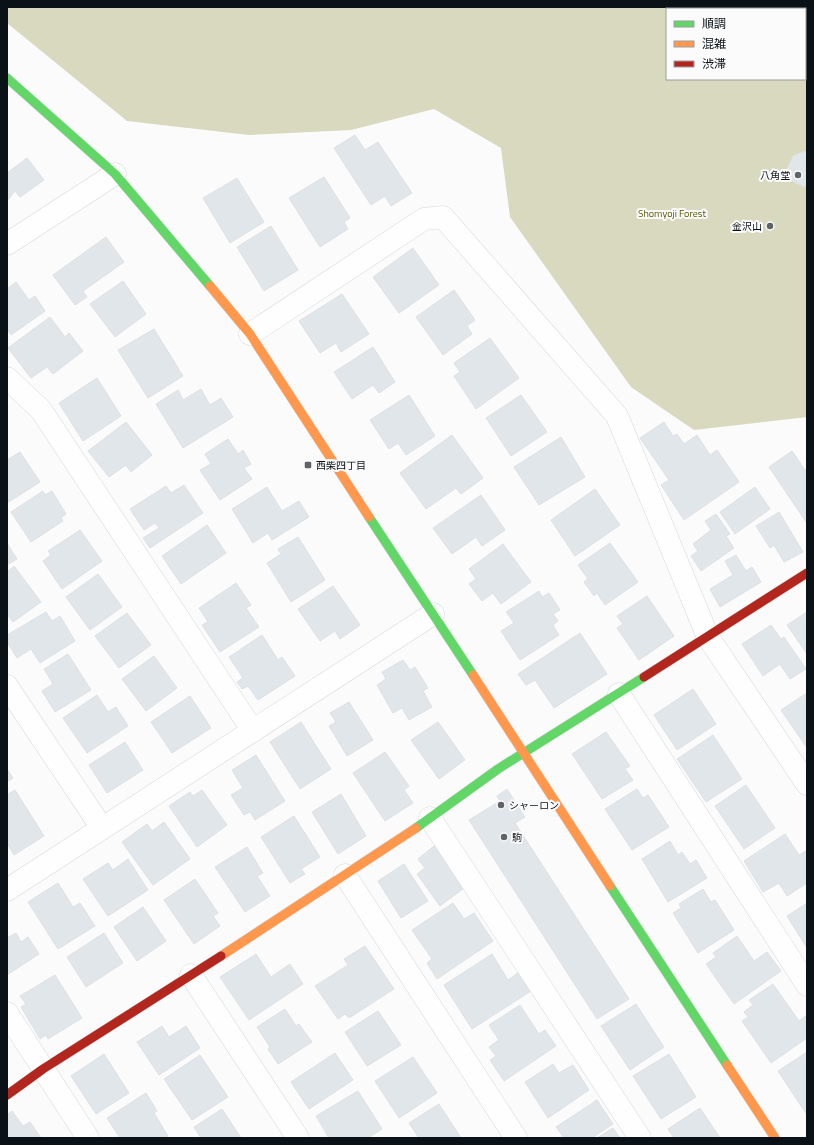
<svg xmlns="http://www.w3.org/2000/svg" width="814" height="1145" font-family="'Titillium Web','Noto Sans JP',sans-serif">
	<rect width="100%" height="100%" fill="#fbfbfb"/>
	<path fill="#d8d9be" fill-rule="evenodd" d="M7 7H807V417L694 430 631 387 510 217 501 148 434 109 351 130 249 135 127 121 7 23ZM667 9H805V79H667Z"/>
	<g fill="#e1e6ea" stroke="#dde1e4">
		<polygon points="355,135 365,150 378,142 412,193 391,206 385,196 371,205 334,148"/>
		<polygon points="805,151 807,152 807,185 804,187 792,181 787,169 793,156"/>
		<polygon points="27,158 44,180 20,197 15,191 7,201 7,173"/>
		<polygon points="324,177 350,218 344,222 348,229 320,247 289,198"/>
		<polygon points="237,178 264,222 230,243 203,198"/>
		<polygon points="271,226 298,270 264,291 237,247"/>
		<polygon points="106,237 124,262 83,291 87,297 75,305 53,275"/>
		<polygon points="413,248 439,285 399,313 373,277"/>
		<polygon points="123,281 146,314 115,337 90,304"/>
		<polygon points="16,282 29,300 35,296 45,311 11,335 7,329 7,289"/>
		<polygon points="454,290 475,320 467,326 472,334 443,355 416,317"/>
		<polygon points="342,294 369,334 341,352 336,343 320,353 299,321"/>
		<polygon points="50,317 65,337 69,333 83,351 53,374 47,367 31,378 8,348"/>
		<polygon points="154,329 183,376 148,398 118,350"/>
		<polygon points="490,338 519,378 476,409 454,376 460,372 454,363"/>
		<polygon points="373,347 395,382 379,393 373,385 352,399 334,372"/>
		<polygon points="97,378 121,416 83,441 59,403"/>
		<polygon points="201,389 210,405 221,398 233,417 183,448 156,404 178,390 183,400"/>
		<polygon points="409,395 435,436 406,455 398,443 389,449 370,420"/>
		<polygon points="521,395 547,432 511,456 486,418"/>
		<polygon points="126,422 152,455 131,472 126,465 109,477 88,451"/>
		<polygon points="664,422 673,436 677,434 684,444 697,435 710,455 717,450 739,482 684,520 661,485 669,480 640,438"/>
		<polygon points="452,435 483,478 461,494 456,488 426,509 400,473"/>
		<polygon points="561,437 585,477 539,505 514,467"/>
		<polygon points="228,439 238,454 243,450 251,464 244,468 252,479 220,500 200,470 211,464 205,454"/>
		<polygon points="792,451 805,470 807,469 806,522 769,467"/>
		<polygon points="20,452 40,482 7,503 7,460"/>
		<polygon points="184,485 203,513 150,548 143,538 159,528 155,523 144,530 130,509 166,486 171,493"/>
		<polygon points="267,487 282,511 299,501 309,517 272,540 268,533 253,543 232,509"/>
		<polygon points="755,487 770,509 735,534 720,512"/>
		<polygon points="595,489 620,525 575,556 551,520"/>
		<polygon points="43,491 45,495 52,491 66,514 61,518 63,521 31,542 11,512"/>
		<polygon points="481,495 505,530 482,546 476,537 452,554 433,528"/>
		<polygon points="779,512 803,552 784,562 774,545 770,548 756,526"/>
		<polygon points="716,514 730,534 726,536 734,548 701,571 691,556 698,551 693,544 711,530 705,521"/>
		<polygon points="207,525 226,553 181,584 162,556"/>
		<polygon points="80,530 102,561 62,589 43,561 51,555 48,551"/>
		<polygon points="298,537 325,580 291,602 267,563 281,554 278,549"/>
		<polygon points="7,543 17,559 7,565"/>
		<polygon points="610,543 638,582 605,605 597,593 594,596 584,582 588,579 578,565"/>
		<polygon points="503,544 531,582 501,604 493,593 482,601 469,584 476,579 469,569"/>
		<polygon points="736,555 746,571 752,567 761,582 720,607 710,589 733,575 725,561"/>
		<polygon points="14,566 41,602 13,622 7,614 7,572"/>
		<polygon points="98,574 122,607 90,630 66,597"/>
		<polygon points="236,583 251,605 246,608 259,627 220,652 202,625 208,622 199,608"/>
		<polygon points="333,586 360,625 340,639 335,631 320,641 298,609"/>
		<polygon points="539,591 542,597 549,593 560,610 553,614 558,621 553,625 559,635 520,660 501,631 514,623 506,612"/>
		<polygon points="647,596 674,636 639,660 617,628 623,624 617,616"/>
		<polygon points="46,612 52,621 60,616 75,641 40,663 31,649 17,658 7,642 7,635"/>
		<polygon points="807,612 807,654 787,625"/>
		<polygon points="127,613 151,645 119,668 95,636"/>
		<polygon points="771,625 781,639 784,637 806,669 790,679 780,664 763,676 742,644"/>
		<polygon points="580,633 607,674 554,708 535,680 526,685 518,674"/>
		<polygon points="262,635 278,660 282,657 295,676 258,700 248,686 242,689 237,682 243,678 229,657"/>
		<polygon points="68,654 91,690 55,712 42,691 53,684 44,669"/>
		<polygon points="154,656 177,688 146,711 122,679"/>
		<polygon points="403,660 410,670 415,667 428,688 423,691 432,707 409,720 402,708 393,713 377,685 386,679 382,672"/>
		<polygon points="693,689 716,724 677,750 654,715"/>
		<polygon points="807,693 807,748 781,710"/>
		<polygon points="97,695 108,712 116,707 128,726 87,753 63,718"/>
		<polygon points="190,696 211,728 172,753 151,722"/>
		<polygon points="349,702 373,740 347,756 329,726 336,722 330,713"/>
		<polygon points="301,722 331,769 300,789 270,742"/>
		<polygon points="438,722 465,760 439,779 411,740"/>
		<polygon points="606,732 630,766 625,769 633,780 602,799 572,754"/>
		<polygon points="713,735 742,779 706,802 677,759"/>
		<polygon points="125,742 143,770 107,793 89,765"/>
		<polygon points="385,752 409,786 404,790 413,803 385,821 353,773"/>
		<polygon points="256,755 285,801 255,820 250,812 244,815 231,795 243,788 232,770"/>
		<polygon points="7,769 13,778 7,782"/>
		<polygon points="746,785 775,828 744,849 715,806"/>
		<polygon points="507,789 525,817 515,823 629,999 597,1019 469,820 500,801 497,796"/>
		<polygon points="637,789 643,798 648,795 669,827 632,850 605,809"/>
		<polygon points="15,790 44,836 14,855 7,843 7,795"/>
		<polygon points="202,790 227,825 197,847 169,806 190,792 193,796"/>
		<polygon points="341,794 366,836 338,854 312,812"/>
		<polygon points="294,816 320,857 301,869 305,874 290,883 261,837"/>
		<polygon points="164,822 190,859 153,885 122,842 147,824 152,831"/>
		<polygon points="785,834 799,855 807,850 807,883 787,896 779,883 763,892 744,861"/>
		<polygon points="670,841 678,855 682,852 690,864 696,860 707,878 668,902 642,859"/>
		<polygon points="434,846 464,888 440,906 417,874 425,868 418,859"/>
		<polygon points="247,847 263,873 257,876 270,896 245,912 215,867"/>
		<polygon points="128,859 148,890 108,916 83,879 108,863 113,870"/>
		<polygon points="404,864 428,901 401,918 378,881"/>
		<polygon points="195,879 218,913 213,916 220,926 194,944 164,900"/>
		<polygon points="58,883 73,907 80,903 95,926 58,949 28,902"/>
		<polygon points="703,889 711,902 715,900 734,930 698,953 673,913 681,908 679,904"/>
		<polygon points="453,903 464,919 474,913 493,941 437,979 427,963 432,959 412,930"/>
		<polygon points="807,903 807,948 787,916"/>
		<polygon points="143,907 166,941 137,961 114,927"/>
		<polygon points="16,933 21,942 28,937 39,954 7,975 7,938"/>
		<polygon points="104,933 123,963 86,987 67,957"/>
		<polygon points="737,936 754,961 767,952 781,971 734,1004 706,964 716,957 713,953"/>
		<polygon points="365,946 394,989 349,1018 345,1014 338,1019 315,986 348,965 344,959"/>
		<polygon points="256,954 271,977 290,964 303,984 249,1020 220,977"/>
		<polygon points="492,954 508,980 519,972 531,991 472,1029 444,985"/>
		<polygon points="55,975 82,1018 48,1039 46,1035 40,1039 21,1007 26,1004 20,996"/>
		<polygon points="773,984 799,1021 807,1015 807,1038 771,1063 742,1021 748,1017 744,1012 753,1005 749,1000"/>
		<polygon points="636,1004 664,1047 630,1070 601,1026"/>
		<polygon points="520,1005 539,1034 545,1030 556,1046 504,1081 490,1060 496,1056 489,1047 499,1040 489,1025"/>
		<polygon points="285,1009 296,1026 299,1024 312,1042 278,1064 268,1049 270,1047 257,1027"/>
		<polygon points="378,1011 401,1045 367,1066 345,1032"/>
		<polygon points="162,1026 169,1037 186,1026 200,1048 159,1075 137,1042"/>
		<polygon points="807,1052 807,1115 778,1071"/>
		<polygon points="335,1053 353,1080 309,1109 291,1082"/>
		<polygon points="104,1054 129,1093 96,1114 71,1076"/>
		<polygon points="669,1054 696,1097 661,1119 633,1076"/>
		<polygon points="200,1055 228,1097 192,1120 164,1079"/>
		<polygon points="413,1057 437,1093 399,1118 375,1081"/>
		<polygon points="553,1064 559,1073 573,1065 589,1090 548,1118 525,1082"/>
		<polygon points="358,1091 382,1129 368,1138 329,1138 316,1116"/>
		<polygon points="146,1093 157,1111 154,1113 168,1136 165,1138 120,1138 107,1118"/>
		<polygon points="597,1100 613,1124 592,1138 564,1138 556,1127"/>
		<polygon points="439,1104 461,1138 419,1138 409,1123"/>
		<polygon points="700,1108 720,1138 674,1138 668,1129"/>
		<polygon points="222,1109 241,1138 201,1138 194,1127"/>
		<polygon points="12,1111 23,1126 30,1122 41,1138 7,1138 7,1115"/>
		<polygon points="613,1128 620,1138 597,1138"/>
	</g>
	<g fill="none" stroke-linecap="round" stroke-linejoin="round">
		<defs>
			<g id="street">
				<polyline points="7,244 115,174"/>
				<polyline points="250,334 424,219 443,217 617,416 708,637 807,784"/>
				<polyline points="7,378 41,410 253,731"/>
				<polyline points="7,686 102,828"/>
				<polyline points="619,694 807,985"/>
				<polyline points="430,818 640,1138"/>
				<polyline points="345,875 516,1138"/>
				<polyline points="7,890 433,614"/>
				<polyline points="191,975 298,1138"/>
				<polyline points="7,1013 88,1138"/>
			</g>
			<g id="fast">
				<polyline points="7,78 115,174 210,286"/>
				<polyline points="369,517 473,675"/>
				<polyline points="416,828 498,769 644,677"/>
				<polyline points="610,886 727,1065"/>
			</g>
			<g id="slow">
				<polyline points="210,286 250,334 369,517"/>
				<polyline points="473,675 610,886"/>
				<polyline points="221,956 416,828"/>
				<polyline points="727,1065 775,1138"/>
			</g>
			<g id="jam">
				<polyline points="644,677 807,573"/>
				<polyline points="7,1095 43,1069 221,956"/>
			</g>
		</defs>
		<use href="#street" stroke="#d4d8db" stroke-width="23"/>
		<use href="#fast" stroke="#d4d8db" stroke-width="10"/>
		<use href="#slow" stroke="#d4d8db" stroke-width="10"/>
		<use href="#jam" stroke="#d4d8db" stroke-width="10"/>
		<use href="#street" stroke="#fefefe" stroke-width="22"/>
		<use href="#fast" stroke="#63d668" stroke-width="9"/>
		<use href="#slow" stroke="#ff974d" stroke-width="9"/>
		<use href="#jam" stroke="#b3261e" stroke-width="9"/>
	</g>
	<g fill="#5e6467" stroke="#fbfbfb" stroke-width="1.5">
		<circle cx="798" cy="175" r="4"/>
		<circle cx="770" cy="226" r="4"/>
		<rect x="304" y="461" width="8" height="8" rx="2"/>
		<circle cx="501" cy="805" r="4"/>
		<circle cx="504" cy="837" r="4"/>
	</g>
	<g text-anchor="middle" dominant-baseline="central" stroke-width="4" stroke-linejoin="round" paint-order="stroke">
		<g font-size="10" fill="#0a1217" stroke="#fbfbfb" text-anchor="start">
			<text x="790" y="175" text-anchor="end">八角堂</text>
			<text x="762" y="226" text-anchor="end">金沢山</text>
			<text x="316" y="465">西柴四丁目</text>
			<text x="509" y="805">シャーロン</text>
			<text x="512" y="837">駒</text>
		</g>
		<g font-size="10" fill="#575700" stroke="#fbfbfb">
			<text x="672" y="213">Shomyoji Forest</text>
		</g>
	</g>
	<rect width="814" height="1145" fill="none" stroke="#0a1217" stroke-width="16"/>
	<rect x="666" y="8" width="140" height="72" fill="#fbfbfb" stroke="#9b9ea0"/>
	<rect x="674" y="21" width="20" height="6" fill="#63d668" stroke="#9b9ea0"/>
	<text x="702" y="28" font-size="12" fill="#0a1217">順調</text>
	<rect x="674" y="41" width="20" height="6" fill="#ff974d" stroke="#9b9ea0"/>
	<text x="702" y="48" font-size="12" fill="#0a1217">混雑</text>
	<rect x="674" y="61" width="20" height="6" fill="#b3261e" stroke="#9b9ea0"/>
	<text x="702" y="68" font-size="12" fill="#0a1217">渋滞</text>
</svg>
